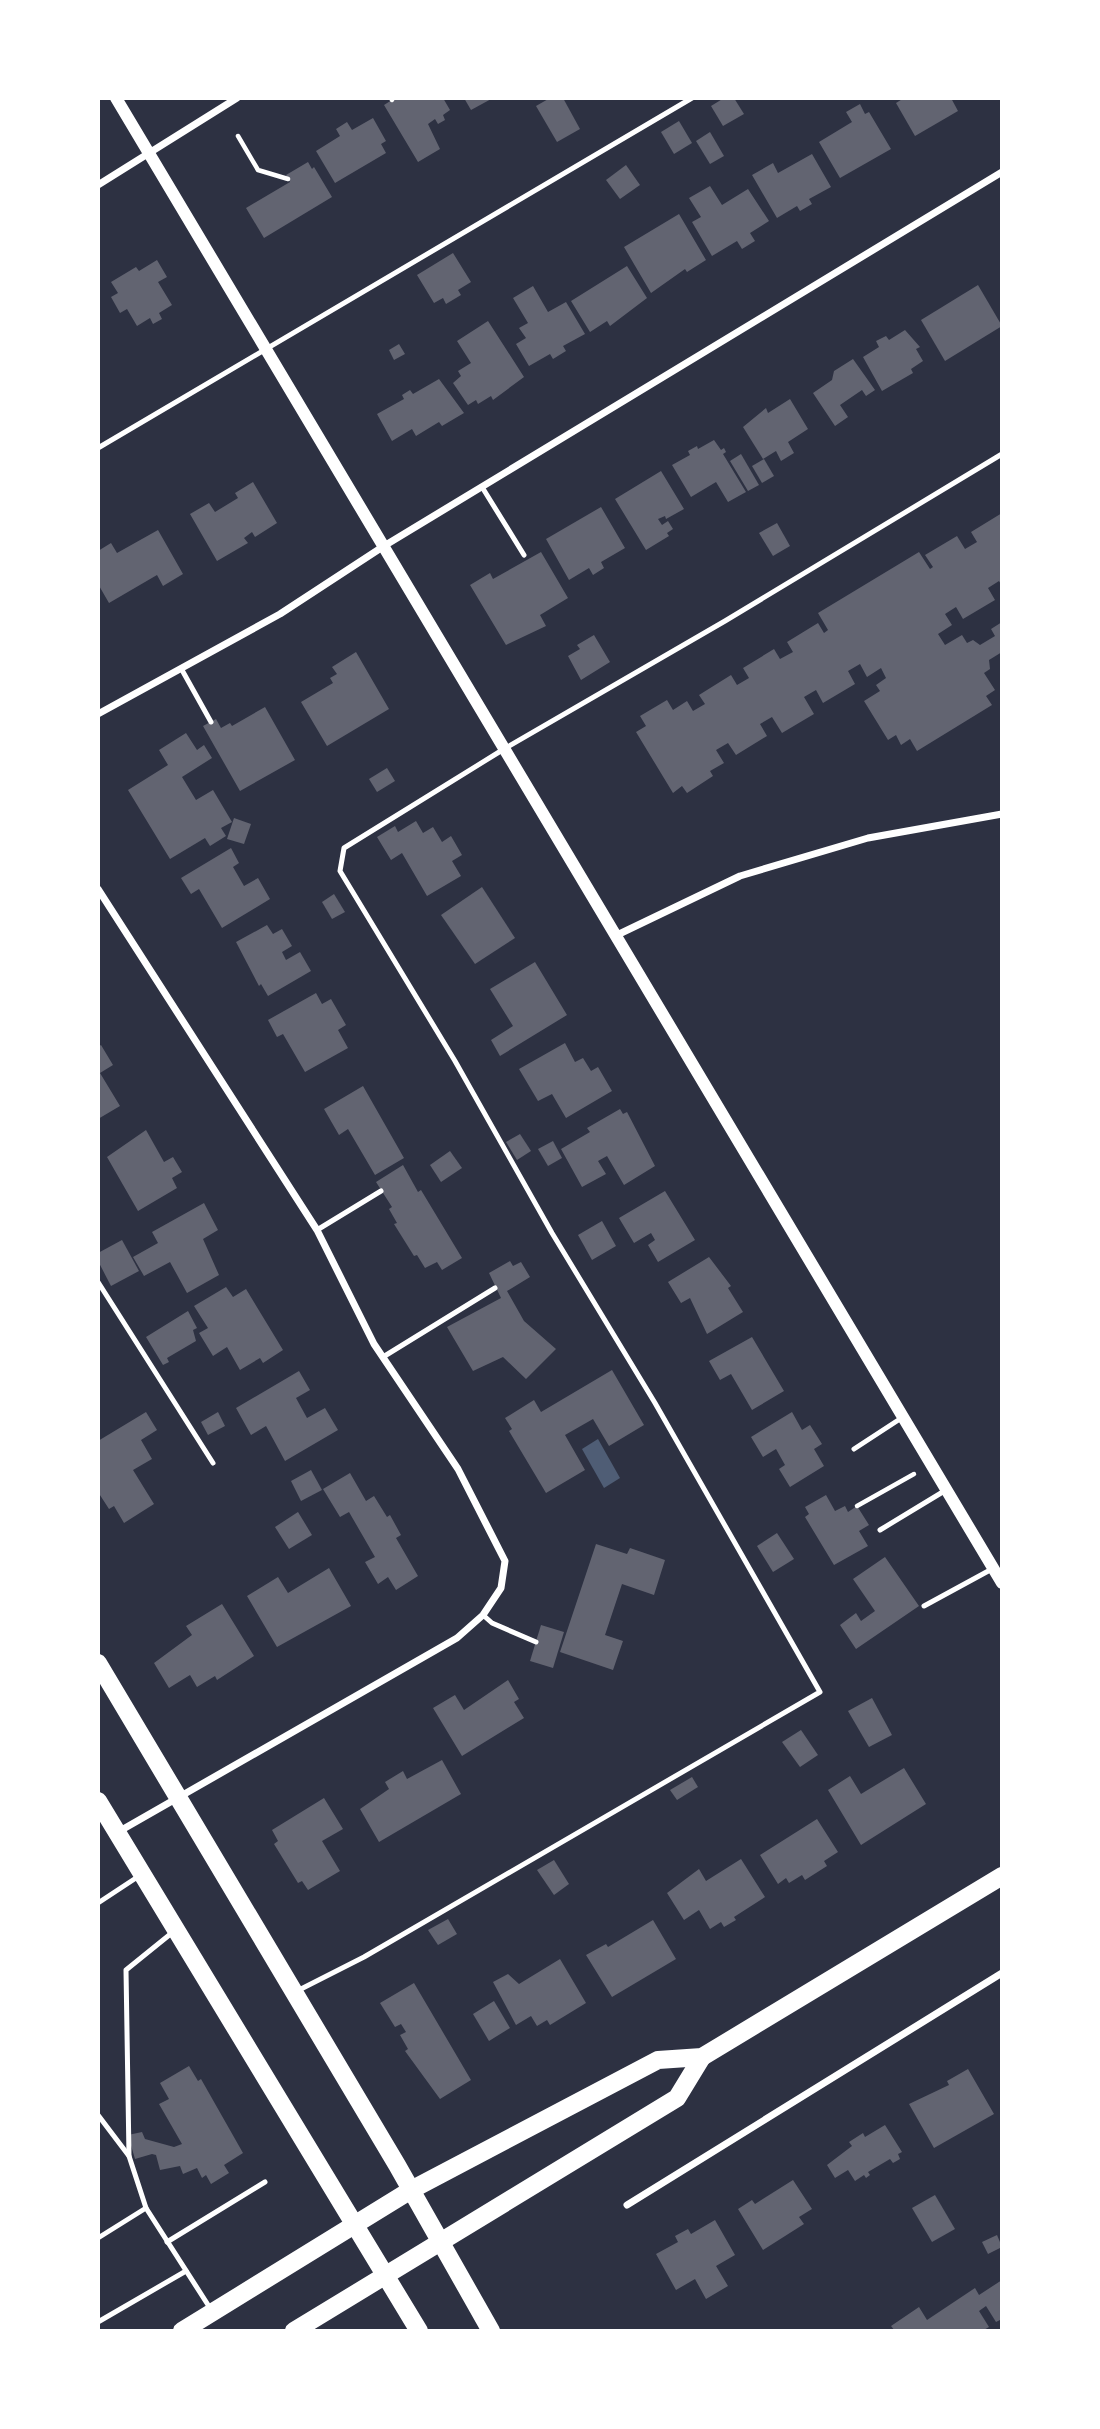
<svg xmlns="http://www.w3.org/2000/svg" width="1100" height="2429" font-family="Cabin,sans-serif">
	<rect width="100%" height="100%" fill="#2d3142"/>
	<polygon fill="#4f5d75" points="598,1439 620,1478 604,1488 582,1449"/>
	<g fill="#626471">
		<polygon points="395,98 443,98 450,110 443,115 445,120 438,124 435,119 428,124 440,149 418,162 384,105"/>
		<polygon points="464,98 493,98 471,110"/>
		<polygon points="550,98 563,98 580,129 557,142 536,106"/>
		<polygon points="724,98 734,98 744,114 723,126 711,106"/>
		<polygon points="904,98 951,98 958,111 915,136 896,103"/>
		<polygon points="860,104 865,114 869,112 891,149 840,178 819,142 852,122 846,112"/>
		<polygon points="373,118 386,141 381,144 386,153 335,183 316,151 340,136 336,129 347,122 352,130"/>
		<polygon points="679,121 692,143 674,154 661,132"/>
		<polygon points="710,132 724,156 710,164 696,141"/>
		<polygon points="812,154 831,187 809,199 812,204 800,211 797,206 777,218 752,175 773,163 778,173"/>
		<polygon points="308,162 312,169 314,167 332,197 264,238 246,208 290,182 286,175"/>
		<polygon points="626,165 640,185 620,199 606,180"/>
		<polygon points="710,186 722,205 748,189 769,221 750,233 755,241 742,249 737,241 712,256 692,222 701,217 689,198"/>
		<polygon points="679,214 706,260 687,272 685,269 651,293 624,247"/>
		<polygon points="453,253 471,282 458,290 461,295 446,304 443,298 434,303 417,275"/>
		<polygon points="157,260 167,277 158,282 172,305 159,313 162,319 153,324 150,318 137,326 127,309 120,313 111,297 118,293 111,282 136,267 139,271"/>
		<polygon points="627,266 647,298 610,326 607,321 590,332 571,301"/>
		<polygon points="978,285 1002,326 945,361 921,320"/>
		<polygon points="533,286 548,312 566,302 585,334 563,346 566,351 553,359 550,354 529,366 516,344 526,338 519,328 528,323 513,298"/>
		<polygon points="488,321 524,377 493,400 491,396 478,404 476,400 468,405 453,383 461,376 458,371 471,363 457,341"/>
		<polygon points="905,330 920,347 916,349 923,361 911,369 913,373 882,391 863,357 879,347 876,341 886,336 889,340"/>
		<polygon points="399,344 405,354 394,360 389,350"/>
		<polygon points="853,359 875,390 866,396 862,390 840,405 848,417 835,426 813,393 832,380 834,371"/>
		<polygon points="439,379 464,413 442,426 439,422 416,436 412,429 392,441 377,414 404,399 402,395 410,390 413,394"/>
		<polygon points="790,399 808,429 788,442 794,453 781,461 776,451 763,459 743,427 766,408 768,413"/>
		<polygon points="714,440 721,450 724,448 726,452 723,454 746,492 728,502 716,482 691,497 672,465 690,455 688,451 697,446 698,449"/>
		<polygon points="741,454 759,485 748,491 730,461"/>
		<polygon points="764,459 774,476 762,483 752,466"/>
		<polygon points="661,471 684,509 666,519 665,516 658,519 662,525 668,521 673,529 667,533 669,536 646,550 615,499"/>
		<polygon points="253,482 277,523 255,537 252,532 244,538 248,543 217,561 190,514 209,503 215,512 238,498 235,493"/>
		<polygon points="601,507 625,548 601,562 604,568 593,575 589,568 569,580 546,539"/>
		<polygon points="1002,513 1002,586 999,581 988,588 995,600 963,619 956,607 945,614 952,625 938,634 945,645 962,635 967,643 973,640 980,645 995,636 991,629 1002,622 1002,652 989,660 990,669 984,673 995,690 986,696 992,705 917,751 910,739 901,745 896,735 888,740 864,701 880,691 876,685 886,678 881,668 867,677 860,664 848,671 855,684 823,703 816,690 804,697 814,714 782,733 772,717 760,724 767,736 736,755 728,743 716,750 724,763 710,771 713,776 687,793 682,786 673,793 636,732 646,726 640,716 667,700 673,710 687,701 693,711 705,704 699,695 731,675 737,685 749,678 743,668 774,649 780,659 793,652 787,642 818,623 824,633 828,630 818,613 919,552 930,569 933,567 925,555 957,536 965,549 977,542 971,532"/>
		<polygon points="777,523 790,546 773,556 759,533"/>
		<polygon points="158,530 183,574 163,586 157,575 109,603 98,584 98,551 111,543 117,553"/>
		<polygon points="541,552 568,598 540,615 546,626 506,645 470,585 490,573 493,579"/>
		<polygon points="594,635 610,662 581,680 568,656 580,649 577,645"/>
		<polygon points="356,652 389,709 327,746 301,702 333,683 330,678 337,674 332,667"/>
		<polygon points="265,707 295,760 240,791 203,726 216,719 221,728 230,723 232,726"/>
		<polygon points="186,733 197,750 204,745 212,758 182,777 196,800 213,790 232,822 221,828 226,836 210,846 205,838 170,859 128,790 168,765 159,750"/>
		<polygon points="387,768 395,781 377,792 369,779"/>
		<polygon points="234,818 251,824 244,844 227,839"/>
		<polygon points="416,821 423,833 433,827 442,842 451,836 462,855 452,861 461,876 427,896 402,853 391,860 377,837 395,826 398,832"/>
		<polygon points="231,848 239,863 233,867 244,886 258,878 270,899 222,928 199,889 191,894 181,878"/>
		<polygon points="482,887 515,938 475,964 441,915"/>
		<polygon points="334,894 345,912 332,919 322,902"/>
		<polygon points="267,925 273,934 282,929 292,946 282,952 286,960 300,952 311,971 268,996 261,984 259,986 236,942"/>
		<polygon points="535,962 567,1015 500,1056 491,1040 513,1026 490,989"/>
		<polygon points="316,993 322,1004 331,999 346,1025 338,1030 348,1048 305,1072 283,1034 277,1037 268,1020"/>
		<polygon points="565,1043 575,1062 583,1058 591,1071 598,1067 612,1091 566,1118 552,1094 538,1101 519,1069"/>
		<polygon points="101,1045 113,1065 100,1073 120,1106 98,1119 98,1047"/>
		<polygon points="363,1086 404,1158 375,1175 348,1129 339,1135 324,1109"/>
		<polygon points="620,1109 623,1114 627,1112 655,1166 624,1185 607,1156 598,1161 606,1174 582,1187 561,1149 590,1132 587,1128"/>
		<polygon points="146,1130 164,1162 173,1157 182,1172 172,1178 177,1188 138,1211 107,1157"/>
		<polygon points="520,1134 531,1151 517,1160 506,1142"/>
		<polygon points="553,1141 562,1158 548,1166 538,1149"/>
		<polygon points="450,1151 462,1168 441,1182 430,1165"/>
		<polygon points="403,1165 418,1192 421,1190 462,1258 442,1270 437,1262 425,1268 417,1255 414,1256 394,1224 397,1223 389,1209 392,1207 376,1182"/>
		<polygon points="665,1191 695,1240 658,1262 648,1245 655,1240 651,1233 634,1243 619,1218"/>
		<polygon points="204,1203 218,1230 203,1239 219,1275 187,1293 170,1262 144,1276 133,1257 158,1243 152,1232"/>
		<polygon points="602,1221 616,1246 592,1260 578,1235"/>
		<polygon points="122,1240 139,1271 111,1286 98,1261 98,1253"/>
		<polygon points="709,1257 731,1286 728,1288 743,1312 707,1334 690,1298 681,1303 668,1282"/>
		<polygon points="510,1261 513,1266 521,1262 530,1277 507,1291 524,1321 556,1349 526,1379 503,1357 473,1371 447,1327 501,1298 489,1273"/>
		<polygon points="226,1287 233,1297 246,1289 283,1350 263,1363 260,1358 240,1370 227,1347 213,1356 199,1333 208,1328 194,1306"/>
		<polygon points="188,1311 197,1328 193,1330 196,1341 167,1358 169,1362 163,1365 146,1337"/>
		<polygon points="752,1337 784,1391 752,1410 731,1374 720,1380 709,1361"/>
		<polygon points="612,1370 644,1425 609,1446 593,1419 565,1435 585,1470 546,1493 509,1431 512,1429 505,1418 534,1400 541,1412"/>
		<polygon points="299,1371 310,1390 296,1398 307,1418 325,1408 338,1430 285,1461 266,1426 251,1435 236,1408"/>
		<polygon points="146,1412 157,1430 141,1440 152,1459 133,1470 154,1504 124,1523 114,1506 109,1509 98,1492 98,1441"/>
		<polygon points="218,1412 225,1426 208,1435 201,1422"/>
		<polygon points="792,1412 802,1430 810,1425 822,1444 814,1449 824,1466 790,1487 779,1469 785,1465 776,1449 763,1457 751,1437"/>
		<polygon points="311,1470 322,1490 301,1501 291,1481"/>
		<polygon points="350,1473 366,1501 374,1496 387,1517 390,1515 401,1535 396,1538 418,1576 396,1590 388,1577 378,1584 365,1562 375,1557 349,1512 340,1517 323,1489"/>
		<polygon points="826,1495 835,1511 845,1506 848,1512 857,1506 869,1525 859,1531 868,1546 834,1565 805,1517 809,1514 805,1507"/>
		<polygon points="298,1512 312,1535 289,1549 275,1527"/>
		<polygon points="777,1533 794,1559 773,1572 757,1546"/>
		<polygon points="596,1544 627,1554 630,1548 665,1560 654,1595 622,1584 605,1635 623,1641 613,1670 560,1652"/>
		<polygon points="885,1557 919,1606 856,1649 840,1625 856,1613 861,1621 875,1611 853,1579"/>
		<polygon points="329,1568 351,1606 277,1647 247,1596 278,1577 288,1593"/>
		<polygon points="222,1604 254,1656 217,1680 215,1676 197,1687 190,1675 169,1688 154,1663 192,1635 186,1626"/>
		<polygon points="541,1625 564,1632 553,1668 530,1661"/>
		<polygon points="508,1680 519,1699 514,1702 524,1718 462,1756 433,1708 455,1695 464,1710"/>
		<polygon points="872,1698 892,1735 869,1747 848,1711"/>
		<polygon points="801,1730 818,1755 800,1767 782,1742"/>
		<polygon points="442,1760 461,1794 379,1842 360,1809 389,1789 385,1782 403,1771 407,1779"/>
		<polygon points="904,1768 926,1804 861,1845 828,1790 850,1776 861,1794"/>
		<polygon points="692,1777 698,1787 677,1800 670,1790"/>
		<polygon points="324,1798 343,1829 322,1841 340,1871 308,1890 302,1881 298,1883 274,1844 278,1841 272,1830"/>
		<polygon points="817,1819 838,1852 824,1861 827,1866 805,1880 802,1875 789,1883 786,1878 778,1884 760,1855"/>
		<polygon points="741,1859 765,1897 734,1917 736,1920 724,1927 721,1922 710,1929 699,1910 684,1920 667,1893 699,1869 706,1881"/>
		<polygon points="554,1860 569,1884 554,1895 537,1870"/>
		<polygon points="448,1919 457,1934 438,1945 428,1930"/>
		<polygon points="653,1920 676,1959 612,1997 586,1955 606,1944 608,1947"/>
		<polygon points="560,1959 586,2003 550,2025 547,2020 537,2026 531,2016 516,2025 493,1982 508,1974 519,1984"/>
		<polygon points="414,1983 471,2080 440,2099 405,2051 408,2049 400,2035 406,2032 401,2024 395,2027 380,2003"/>
		<polygon points="494,2001 510,2028 489,2041 473,2014"/>
		<polygon points="189,2066 198,2081 201,2079 243,2153 224,2165 229,2173 211,2184 206,2175 202,2178 197,2168 183,2174 180,2166 160,2170 156,2155 152,2154 135,2159 128,2135 142,2132 145,2139 174,2147 182,2144 159,2104 169,2099 160,2083"/>
		<polygon points="968,2069 994,2114 934,2148 909,2104 949,2085 947,2081"/>
		<polygon points="885,2125 902,2152 898,2154 900,2159 893,2163 890,2159 868,2172 870,2175 866,2178 864,2175 855,2181 848,2170 835,2178 827,2165 852,2146 849,2142 863,2133 865,2137"/>
		<polygon points="793,2180 812,2209 799,2217 804,2224 763,2250 738,2209 752,2200 755,2204"/>
		<polygon points="935,2195 955,2229 932,2242 912,2208"/>
		<polygon points="715,2220 735,2255 716,2266 728,2286 706,2299 695,2279 676,2290 656,2254 678,2242 675,2236 688,2229 691,2234"/>
		<polygon points="997,2235 1002,2247 988,2254 982,2242"/>
		<polygon points="1002,2280 1002,2319 996,2322 986,2306 979,2311 989,2327 982,2331 895,2331 891,2326 919,2307 927,2320 975,2288 979,2295"/>
	</g>
	<g fill="none" stroke-linecap="round" stroke-linejoin="round">
		<g stroke="#fff" stroke-width="4.5">
			<polyline points="391,98 392,100"/>
			<polyline points="238,136 258,170 288,179"/>
			<polyline points="857,1506 914,1474"/>
		</g>
		<g stroke="#fff" stroke-width="5">
			<polyline points="98,448 692,98"/>
			<polyline points="482,487 524,555"/>
			<polyline points="182,670 211,722"/>
			<polyline points="317,1230 381,1191"/>
			<polyline points="98,1282 213,1463"/>
			<polyline points="383,1357 495,1288"/>
			<polyline points="854,1449 903,1417"/>
			<polyline points="880,1530 946,1490"/>
			<polyline points="924,1606 992,1569"/>
			<polyline points="483,1615 492,1623 536,1642"/>
			<polyline points="98,1903 139,1876"/>
			<polyline points="173,1932 126,1970 129,2156 146,2208 210,2308"/>
			<polyline points="297,1991 364,1957 820,1692 655,1403 552,1233 455,1061 340,871 344,848 504,749 725,621 1002,454"/>
			<polyline points="98,2115 129,2156"/>
			<polyline points="98,2238 146,2208"/>
			<polyline points="167,2242 265,2182"/>
			<polyline points="98,2322 186,2271"/>
		</g>
		<g stroke="#fff" stroke-width="7">
			<polyline points="98,185 237,98"/>
			<polyline points="98,714 280,614 384,546 1002,172"/>
			<polyline points="98,889 317,1230 374,1344 458,1469 505,1561 501,1588 483,1615 457,1638 118,1832"/>
			<polyline points="615,936 740,876 868,838 1002,814"/>
			<polyline points="627,2205 1002,1973"/>
		</g>
		<polyline stroke="#fff" stroke-width="12" points="116,98 1002,1583"/>
		<g stroke="#fff" stroke-width="18">
			<polyline points="98,1663 397,2165 491,2331"/>
			<polyline points="98,1801 419,2331"/>
		</g>
		<g stroke="#fff" stroke-width="18">
			<polyline points="182,2331 411,2190 658,2060 702,2057 1002,1876"/>
			<polyline points="294,2331 677,2098 702,2057"/>
		</g>
	</g>
	<rect width="1100" height="2429" fill="none" stroke="#ffffff" stroke-width="200"/>
</svg>
